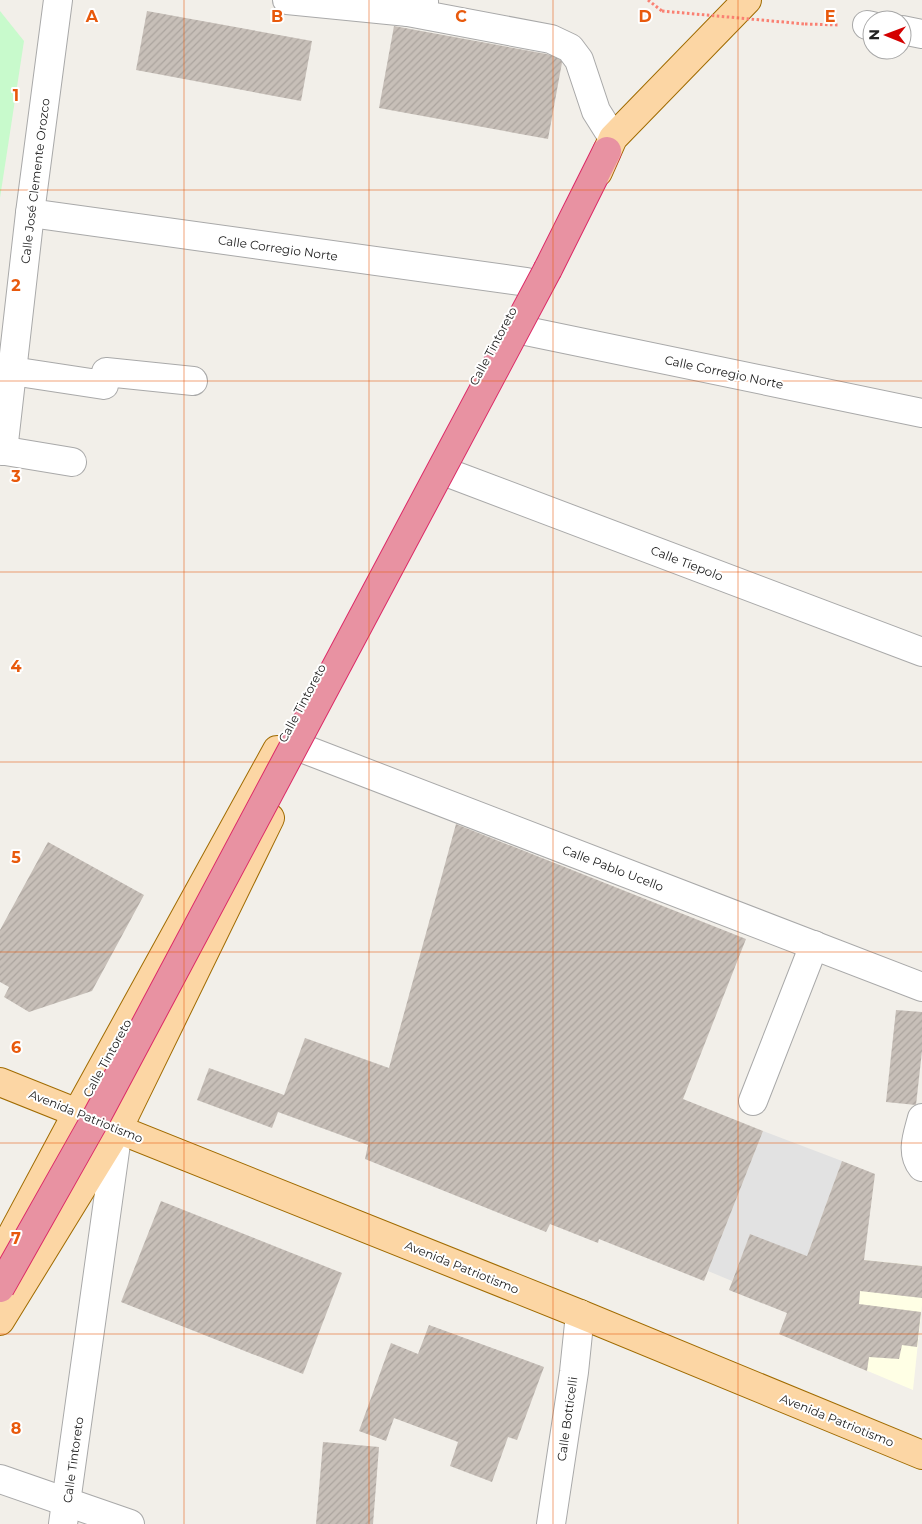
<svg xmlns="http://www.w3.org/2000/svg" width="922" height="1524" font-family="Montserrat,sans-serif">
	<defs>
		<pattern id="building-hatch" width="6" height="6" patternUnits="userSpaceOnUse" patternTransform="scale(1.25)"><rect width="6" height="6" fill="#c7bfb8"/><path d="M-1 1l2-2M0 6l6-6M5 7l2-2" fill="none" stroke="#aba49e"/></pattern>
	</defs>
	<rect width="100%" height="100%" fill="#f2efe9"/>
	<polygon fill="#ffffe5" points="864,1260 922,1266 922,1305 913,1390 851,1364"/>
	<polygon fill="#c8facc" points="0,11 24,41 0,198"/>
	<polygon fill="#e2e2e2" points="763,1131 842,1161 807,1256 750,1235 732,1281 708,1271"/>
	<g fill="url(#building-hatch)">
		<polygon points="147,11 312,41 301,101 136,70"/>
		<polygon points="394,26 563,57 548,139 379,108"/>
		<polygon points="456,824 746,939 683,1099 763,1131 704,1281 599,1239 598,1243 550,1224 546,1232 365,1159 368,1145 278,1112 272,1128 197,1100 209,1068 284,1095 305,1038 389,1068"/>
		<polygon points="48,842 144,895 92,991 29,1012 4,997 9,987 0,982 0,930"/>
		<polygon points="896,1010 922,1012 922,1051 916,1105 886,1102"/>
		<polygon points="842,1161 875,1174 864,1260 922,1266 922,1298 860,1291 859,1304 921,1312 917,1347 902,1345 899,1359 869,1357 867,1371 779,1334 787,1313 729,1290 750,1234 807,1256"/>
		<polygon points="161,1201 342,1273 303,1374 121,1302"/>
		<polygon points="429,1325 544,1367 517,1440 508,1437 492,1482 450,1466 458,1442 394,1418 386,1441 359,1431 391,1343 418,1354"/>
		<polygon points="323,1442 379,1447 373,1524 316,1524"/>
	</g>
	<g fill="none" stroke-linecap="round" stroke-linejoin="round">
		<defs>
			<g id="minor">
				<polyline points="287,0 408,12 424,2"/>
				<polyline points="408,12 551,39 570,48 579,60 596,111 613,138"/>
				<polyline points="867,25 872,26"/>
				<polyline points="902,30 922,34"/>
				<polyline points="30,213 527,282"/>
				<polyline points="526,331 922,413"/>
				<polyline points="12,371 104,385 106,372 193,381"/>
				<polyline points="0,450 72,462"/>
				<polyline points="3,451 30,213 58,0"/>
				<polyline points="451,474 922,652"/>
				<polyline points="304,749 922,987"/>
				<polyline points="753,1101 814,945"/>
				<path d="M922 1118C918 1134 910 1152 922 1167"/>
				<polyline points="0,1479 130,1524"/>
				<polyline points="63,1524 118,1129"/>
				<polyline points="551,1524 574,1372 580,1314"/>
			</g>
			<g id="major">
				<polyline points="598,172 613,138 747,0"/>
				<polyline points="0,1082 580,1314 922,1455"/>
				<polyline points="0,1257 77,1113 277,750"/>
				<polyline points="0,1321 118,1129 270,818"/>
			</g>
			<polyline id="highway" points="548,269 607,151"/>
		</defs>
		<use href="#minor" stroke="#a9a9a9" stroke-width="30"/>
		<use href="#major" stroke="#a06b00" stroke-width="30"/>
		<use href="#highway" stroke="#dc2a67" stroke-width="30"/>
		<g stroke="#fa8072" stroke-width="3" stroke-dasharray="2.5 2.5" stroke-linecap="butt">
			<polyline points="648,0 662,11"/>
			<polyline points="805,24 840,25"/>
		</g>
		<use href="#minor" stroke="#fff" stroke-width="28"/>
		<use href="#major" stroke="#fcd6a4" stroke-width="28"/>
		<use href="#highway" stroke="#e892a2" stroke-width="28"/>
		<defs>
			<polyline id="highway-bridge" points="0,1288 97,1116 548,269"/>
		</defs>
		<use href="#highway-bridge" stroke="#dc2a67" stroke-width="30" stroke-linecap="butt"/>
		<polyline stroke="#fa8072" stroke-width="3" stroke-dasharray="2.5 2.5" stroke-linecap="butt" points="662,11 805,24"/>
		<use href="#highway-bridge" stroke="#e892a2" stroke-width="28"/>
	</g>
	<path fill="none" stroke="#e8590c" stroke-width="1" stroke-opacity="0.55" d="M184 0V1524M369 0V1524M553 0V1524M738 0V1524M0 190H922M0 381H922M0 572H922M0 762H922M0 952H922M0 1143H922M0 1334H922"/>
	<g text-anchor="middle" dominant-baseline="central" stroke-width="4" stroke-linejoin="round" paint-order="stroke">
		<g font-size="12" fill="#222" stroke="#fff">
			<text transform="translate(35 181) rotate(-83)">Calle José Clemente Orozco</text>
			<text transform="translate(278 248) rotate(8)">Calle Corregio Norte</text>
			<text transform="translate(493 346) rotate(-62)">Calle Tintoreto</text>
			<text transform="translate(724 372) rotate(12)">Calle Corregio Norte</text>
			<text transform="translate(687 563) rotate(21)">Calle Tiepolo</text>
			<text transform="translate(302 703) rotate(-62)">Calle Tintoreto</text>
			<text transform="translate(613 868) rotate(21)">Calle Pablo Ucello</text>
			<text transform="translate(107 1058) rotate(-61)">Calle Tintoreto</text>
			<text transform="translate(86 1116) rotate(22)">Avenida Patriotismo</text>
			<text transform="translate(462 1267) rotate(22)">Avenida Patriotismo</text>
			<text transform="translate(567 1419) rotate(-82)">Calle Botticelli</text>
			<text transform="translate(837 1420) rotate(22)">Avenida Patriotismo</text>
			<text transform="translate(73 1460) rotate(-82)">Calle Tintoreto</text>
		</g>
	</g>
	<g font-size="16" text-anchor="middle" font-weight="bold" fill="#e8590c" stroke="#fff" stroke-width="4" stroke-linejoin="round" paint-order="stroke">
		<text x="92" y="22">A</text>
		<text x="277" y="22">B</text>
		<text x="461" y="22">C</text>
		<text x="645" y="22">D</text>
		<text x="830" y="22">E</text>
		<text x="16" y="101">1</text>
		<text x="16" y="291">2</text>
		<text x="16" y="482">3</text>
		<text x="16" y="672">4</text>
		<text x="16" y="863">5</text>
		<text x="16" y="1053">6</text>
		<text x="16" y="1244">7</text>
		<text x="16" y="1434">8</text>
	</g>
	<g transform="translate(887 35) rotate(271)"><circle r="24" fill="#ffffff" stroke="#a7a7a7"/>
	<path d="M0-4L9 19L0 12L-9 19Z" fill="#d40000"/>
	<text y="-8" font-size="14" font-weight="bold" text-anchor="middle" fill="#222222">N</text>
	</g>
</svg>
